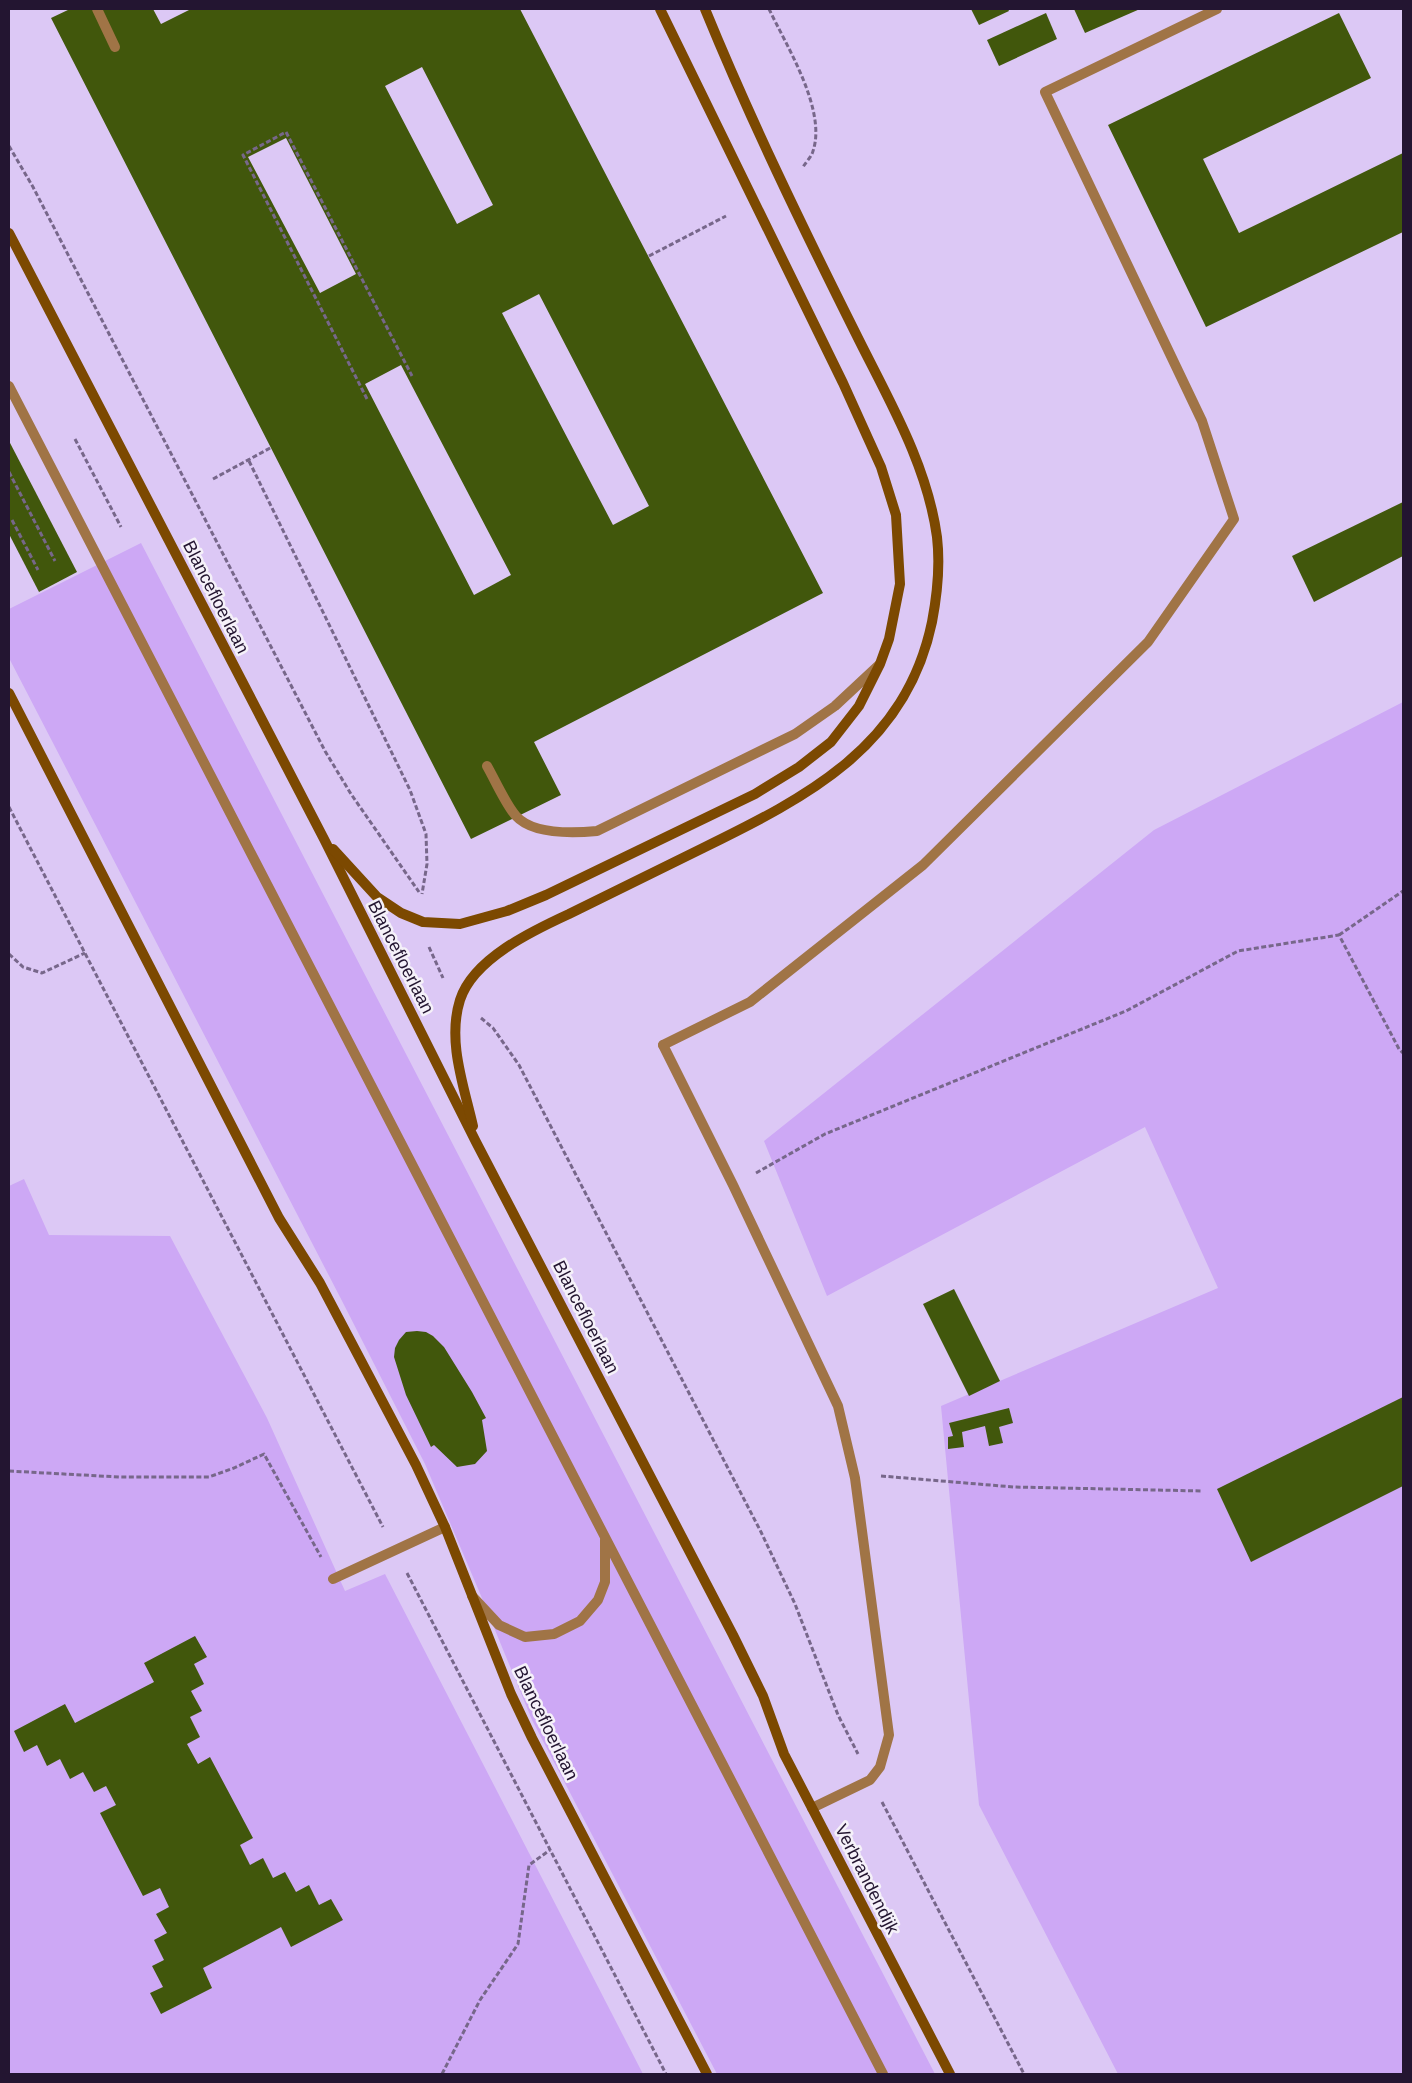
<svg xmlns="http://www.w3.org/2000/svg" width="1412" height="2083" font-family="Helvetica,sans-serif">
	<rect width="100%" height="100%" fill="#dcc8f5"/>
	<g fill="#cda8f5">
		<polygon points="141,543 935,2074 717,2074 532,1720 479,1591 425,1464 340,1297 9,658 9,609"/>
		<polygon points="1403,702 1403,2074 1118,2074 979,1805 941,1406 1218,1288 1145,1127 827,1296 764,1141 1154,830"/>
		<polygon points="24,1179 49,1235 170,1236 267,1418 345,1591 385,1574 643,2074 9,2074 9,1186"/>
	</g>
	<g fill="#41570c" fill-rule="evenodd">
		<path d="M70 9H153L161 24 191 9H520L823 593 534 742 561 795 471 839 51 18ZM422 67 493 205 457 224 385 86ZM286 138 356 274 320 293 248 157ZM539 294 649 506 613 525 502 313ZM401 365 511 575 474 595 365 384Z"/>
		<polygon points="971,9 1008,9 1009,11 979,25"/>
		<polygon points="1074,9 1140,9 1085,33"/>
		<polygon points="1046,13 1057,39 999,66 987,40"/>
		<polygon points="1339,13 1371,78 1203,159 1239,233 1403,153 1403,232 1206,327 1108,125"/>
		<polygon points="9,441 77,572 39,592 9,534"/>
		<polygon points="1403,502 1403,556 1314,602 1292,556"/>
		<polygon points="954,1289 1000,1381 969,1396 923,1304"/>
		<polygon points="417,1331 426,1332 433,1336 444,1347 472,1392 486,1418 482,1420 487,1451 475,1464 457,1467 434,1445 431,1447 406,1395 394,1357 395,1348 399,1340 406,1332"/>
		<polygon points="1403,1397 1403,1486 1251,1562 1217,1489"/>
		<polygon points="1009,1408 1013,1423 999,1427 1003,1443 989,1446 985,1426 962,1432 964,1447 948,1449 948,1437 953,1436 949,1423"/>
		<polygon points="195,1636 207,1657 194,1664 204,1684 191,1691 202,1711 190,1717 200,1737 187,1744 198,1764 210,1757 253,1838 240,1845 250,1865 263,1858 273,1878 285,1872 296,1892 309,1885 319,1905 331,1899 343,1920 291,1947 281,1927 203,1968 212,1988 161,2014 150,1993 163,1987 152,1966 164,1960 154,1940 167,1933 156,1914 169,1907 160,1888 143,1896 100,1813 116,1805 106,1786 94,1792 83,1772 70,1779 60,1759 47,1766 37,1745 24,1752 14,1731 65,1704 75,1723 154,1682 144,1663"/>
	</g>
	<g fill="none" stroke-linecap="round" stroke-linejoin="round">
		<g stroke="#77678a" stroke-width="3" stroke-dasharray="5 2.5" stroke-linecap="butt">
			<path d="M769 9C786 45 827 110 813 151 812 156 806 162 803 167"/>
			<polyline points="9,146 33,187 325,751 351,794 419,892"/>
			<polyline points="649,256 726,216"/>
			<polyline points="367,399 243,155 286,132 412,376"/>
			<polyline points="75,439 121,527"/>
			<polyline points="249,461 410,790 426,834 427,864 422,894"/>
			<polyline points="9,472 55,561"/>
			<polyline points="213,479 272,447"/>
			<polyline points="12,520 38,570"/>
			<polyline points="9,807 383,1527"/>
			<polyline points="1339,935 1403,891"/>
			<polyline points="429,947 443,978"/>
			<polyline points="9,954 23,967 42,973 85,953"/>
			<polyline points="481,1018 493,1028 519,1065 761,1532 795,1604 838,1715 858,1754"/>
			<polyline points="756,1173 825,1134 1126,1011 1238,951 1339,935 1399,1049 1403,1053"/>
			<polyline points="9,1471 119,1477 209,1477 234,1468 264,1454 321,1557"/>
			<polyline points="881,1476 1014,1487 1203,1491"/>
			<polyline points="407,1573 666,2074"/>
			<polyline points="882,1802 1024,2074"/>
			<polyline points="442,2074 480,2000 518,1944 529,1865 550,1850"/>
		</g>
		<g stroke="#a07446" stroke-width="10">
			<polyline points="97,9 115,47"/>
			<polyline points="9,386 883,2074"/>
			<path d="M487 766C495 780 506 805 516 816 533 835 575 833 597 831L795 734 835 706 879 665"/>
			<polyline points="663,1045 750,1002 923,865 1148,642 1234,519 1202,421 1045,92 1217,9"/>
			<polyline points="333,1579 445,1527"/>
			<polyline points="472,1596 499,1625 525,1637 554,1634 580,1621 598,1600 605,1582 605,1540"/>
		</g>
		<polyline stroke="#a07446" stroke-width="10" points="663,1045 733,1185 838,1406 855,1478 889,1735 880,1767 870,1780 812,1808"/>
		<g stroke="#7c4901" stroke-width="10">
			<polyline points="9,233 324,839 476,1142 733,1635 763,1696 784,1754 950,2074"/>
			<polyline points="9,693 279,1218 320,1283 416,1465 445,1527 511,1694 532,1738 707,2074"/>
			<polyline points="333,849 377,897 401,913 423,922 460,924 507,911 546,895 755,794 799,767 831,742 859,706 880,664 889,639 900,584 896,515 881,467 843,383 660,9"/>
			<path d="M473 1126C464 1086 447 1041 460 1000 473 959 532 931 569 914 613 892 658 870 703 848 807 797 906 747 932 622 937 596 940 563 937 537 927 463 887 397 855 332 802 226 750 119 705 9"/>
		</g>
	</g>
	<g text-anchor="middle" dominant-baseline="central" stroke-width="5" stroke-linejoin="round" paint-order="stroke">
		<g font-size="18" fill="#231531" stroke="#f5f1f9">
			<text transform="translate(216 597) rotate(63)">Blancefloerlaan</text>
			<text transform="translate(401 957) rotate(63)">Blancefloerlaan</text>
			<text transform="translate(586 1317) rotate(63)">Blancefloerlaan</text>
			<text transform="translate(546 1723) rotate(64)">Blancefloerlaan</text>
			<text transform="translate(867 1879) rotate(63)">Verbrandendijk</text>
		</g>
	</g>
	<rect width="1412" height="2083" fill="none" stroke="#231531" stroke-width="20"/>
</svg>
